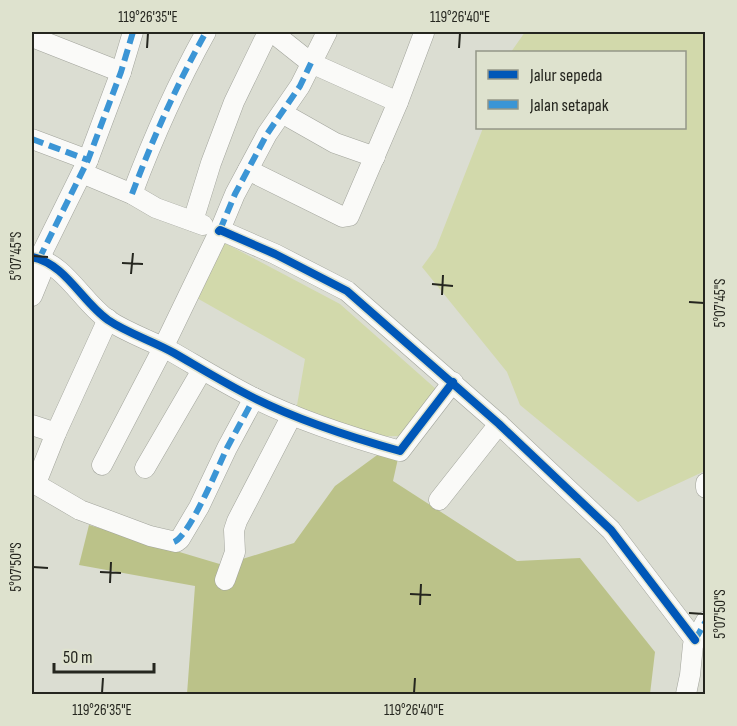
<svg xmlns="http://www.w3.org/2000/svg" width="737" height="726" font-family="'Sofia Sans Condensed',sans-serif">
	<rect width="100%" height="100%" fill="#dbddd2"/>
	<g fill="#d2d9ab">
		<polygon points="525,32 705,32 705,471 638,502 520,405 507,372 422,267 436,248 483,128 684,128 684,52 511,52"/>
		<polygon points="219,240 340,304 436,389 403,436 342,437 296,411 305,359 195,297"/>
	</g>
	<polygon fill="#bbc289" points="403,436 393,481 517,561 580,558 655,652 650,694 187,694 195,586 79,565 89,525 223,565 294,543 335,486"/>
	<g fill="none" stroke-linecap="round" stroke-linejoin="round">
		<defs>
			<g id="minor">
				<polyline points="272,32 311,63 398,102"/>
				<polyline points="32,37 121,72"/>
				<polyline points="282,113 335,143 375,157"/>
				<polyline points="32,139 88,160"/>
				<polyline points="248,170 343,217 349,216 398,102 424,33"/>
				<polyline points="82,173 132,194 156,208 203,225"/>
				<path d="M132 194C153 138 177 84 206 32"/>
				<polyline points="193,221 211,163 234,102 268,32"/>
				<polyline points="220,230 275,254 347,291 499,424 611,530 695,640"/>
				<path d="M32 257C66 264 81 301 108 320 129 334 153 341 174 353 200 368 226 384 254 398 300 421 350 437 400 451L453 382"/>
				<polyline points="39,259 88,160 121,72 133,32"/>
				<polyline points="32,296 46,262"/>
				<polyline points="32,425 56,433"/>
				<polyline points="102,465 163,348 220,230 235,194 267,134 300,86 327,32"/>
				<polyline points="145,468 202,370"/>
				<polyline points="32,482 80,510 150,536 176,542 180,539 199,507 227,448 254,398"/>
				<polyline points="36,483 56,433 108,319"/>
				<polyline points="706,483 706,488"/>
				<polyline points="439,500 499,424"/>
				<polyline points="225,580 235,552 234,530 237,521 292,415"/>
				<polyline points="686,694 690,675 693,645 706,621"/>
			</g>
		</defs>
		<use href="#minor" stroke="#a2a49c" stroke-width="21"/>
		<use href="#minor" stroke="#fafaf8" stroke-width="20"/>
		<g stroke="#3b95d5" stroke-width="6" stroke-dasharray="12 6" stroke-linecap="butt">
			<polyline points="32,139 88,160"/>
			<path d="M132 194C153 138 177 84 206 32"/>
			<polyline points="220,230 235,194 267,134 300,86 311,63"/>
			<polyline points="39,259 88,160 121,72 133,32"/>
			<polyline points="706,483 706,488"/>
			<path d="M174 542C190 535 218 467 227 448 236 431 245 415 254 398"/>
			<polyline points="695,640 706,621"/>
		</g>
		<defs>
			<g id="cycleway">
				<polyline points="219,231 220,230 275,254 347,291 499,424 611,530 695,640"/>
				<path d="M32 257C66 264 81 301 108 320 129 334 153 341 174 353 200 368 226 384 254 398 300 421 350 437 400 451L453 382"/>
			</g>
		</defs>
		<use href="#cycleway" stroke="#dee2ce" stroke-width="11"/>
		<use href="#cycleway" stroke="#0057b8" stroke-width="8"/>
	</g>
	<path fill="none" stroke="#25261f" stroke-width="2" d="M147 48 148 33M459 48 460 33M33 256 48 257M122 263 143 264M131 274 133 253M432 284 453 286M442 295 443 275M689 302 704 303M33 567 48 568M100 572 121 573M110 583 111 562M410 594 431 595M420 605 421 584M689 613 704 614M102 693 103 678M414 693 415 678"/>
	<rect width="737" height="726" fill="none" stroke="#dee2ce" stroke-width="66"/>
	<rect x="476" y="51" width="210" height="78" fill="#dee2ce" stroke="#949788" stroke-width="1.5"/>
	<rect x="488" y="70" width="30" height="9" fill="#0057b8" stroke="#949788" stroke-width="1.5"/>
	<text x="530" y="81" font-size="18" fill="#25261f">Jalur sepeda</text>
	<rect x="488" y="100" width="30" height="9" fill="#3b95d5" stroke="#949788" stroke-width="1.5"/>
	<text x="530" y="111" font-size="18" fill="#25261f">Jalan setapak</text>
	<path d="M54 663v9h100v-9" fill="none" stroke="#25261f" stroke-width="3"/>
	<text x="63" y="663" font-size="18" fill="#25261f" stroke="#dee2ce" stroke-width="4.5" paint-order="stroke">50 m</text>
	<rect x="33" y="33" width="671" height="660" fill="none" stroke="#25261f" stroke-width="2"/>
	<g font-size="15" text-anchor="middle" fill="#25261f">
		<text x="148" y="22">119°26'35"E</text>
		<text x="460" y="22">119°26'40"E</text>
		<text transform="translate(16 256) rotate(-90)" y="5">5°07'45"S</text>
		<text transform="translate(720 303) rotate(-90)" y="5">5°07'45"S</text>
		<text transform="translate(16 567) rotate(-90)" y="5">5°07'50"S</text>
		<text transform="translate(720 614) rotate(-90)" y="5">5°07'50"S</text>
		<text x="102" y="715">119°26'35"E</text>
		<text x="414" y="715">119°26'40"E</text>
	</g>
</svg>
